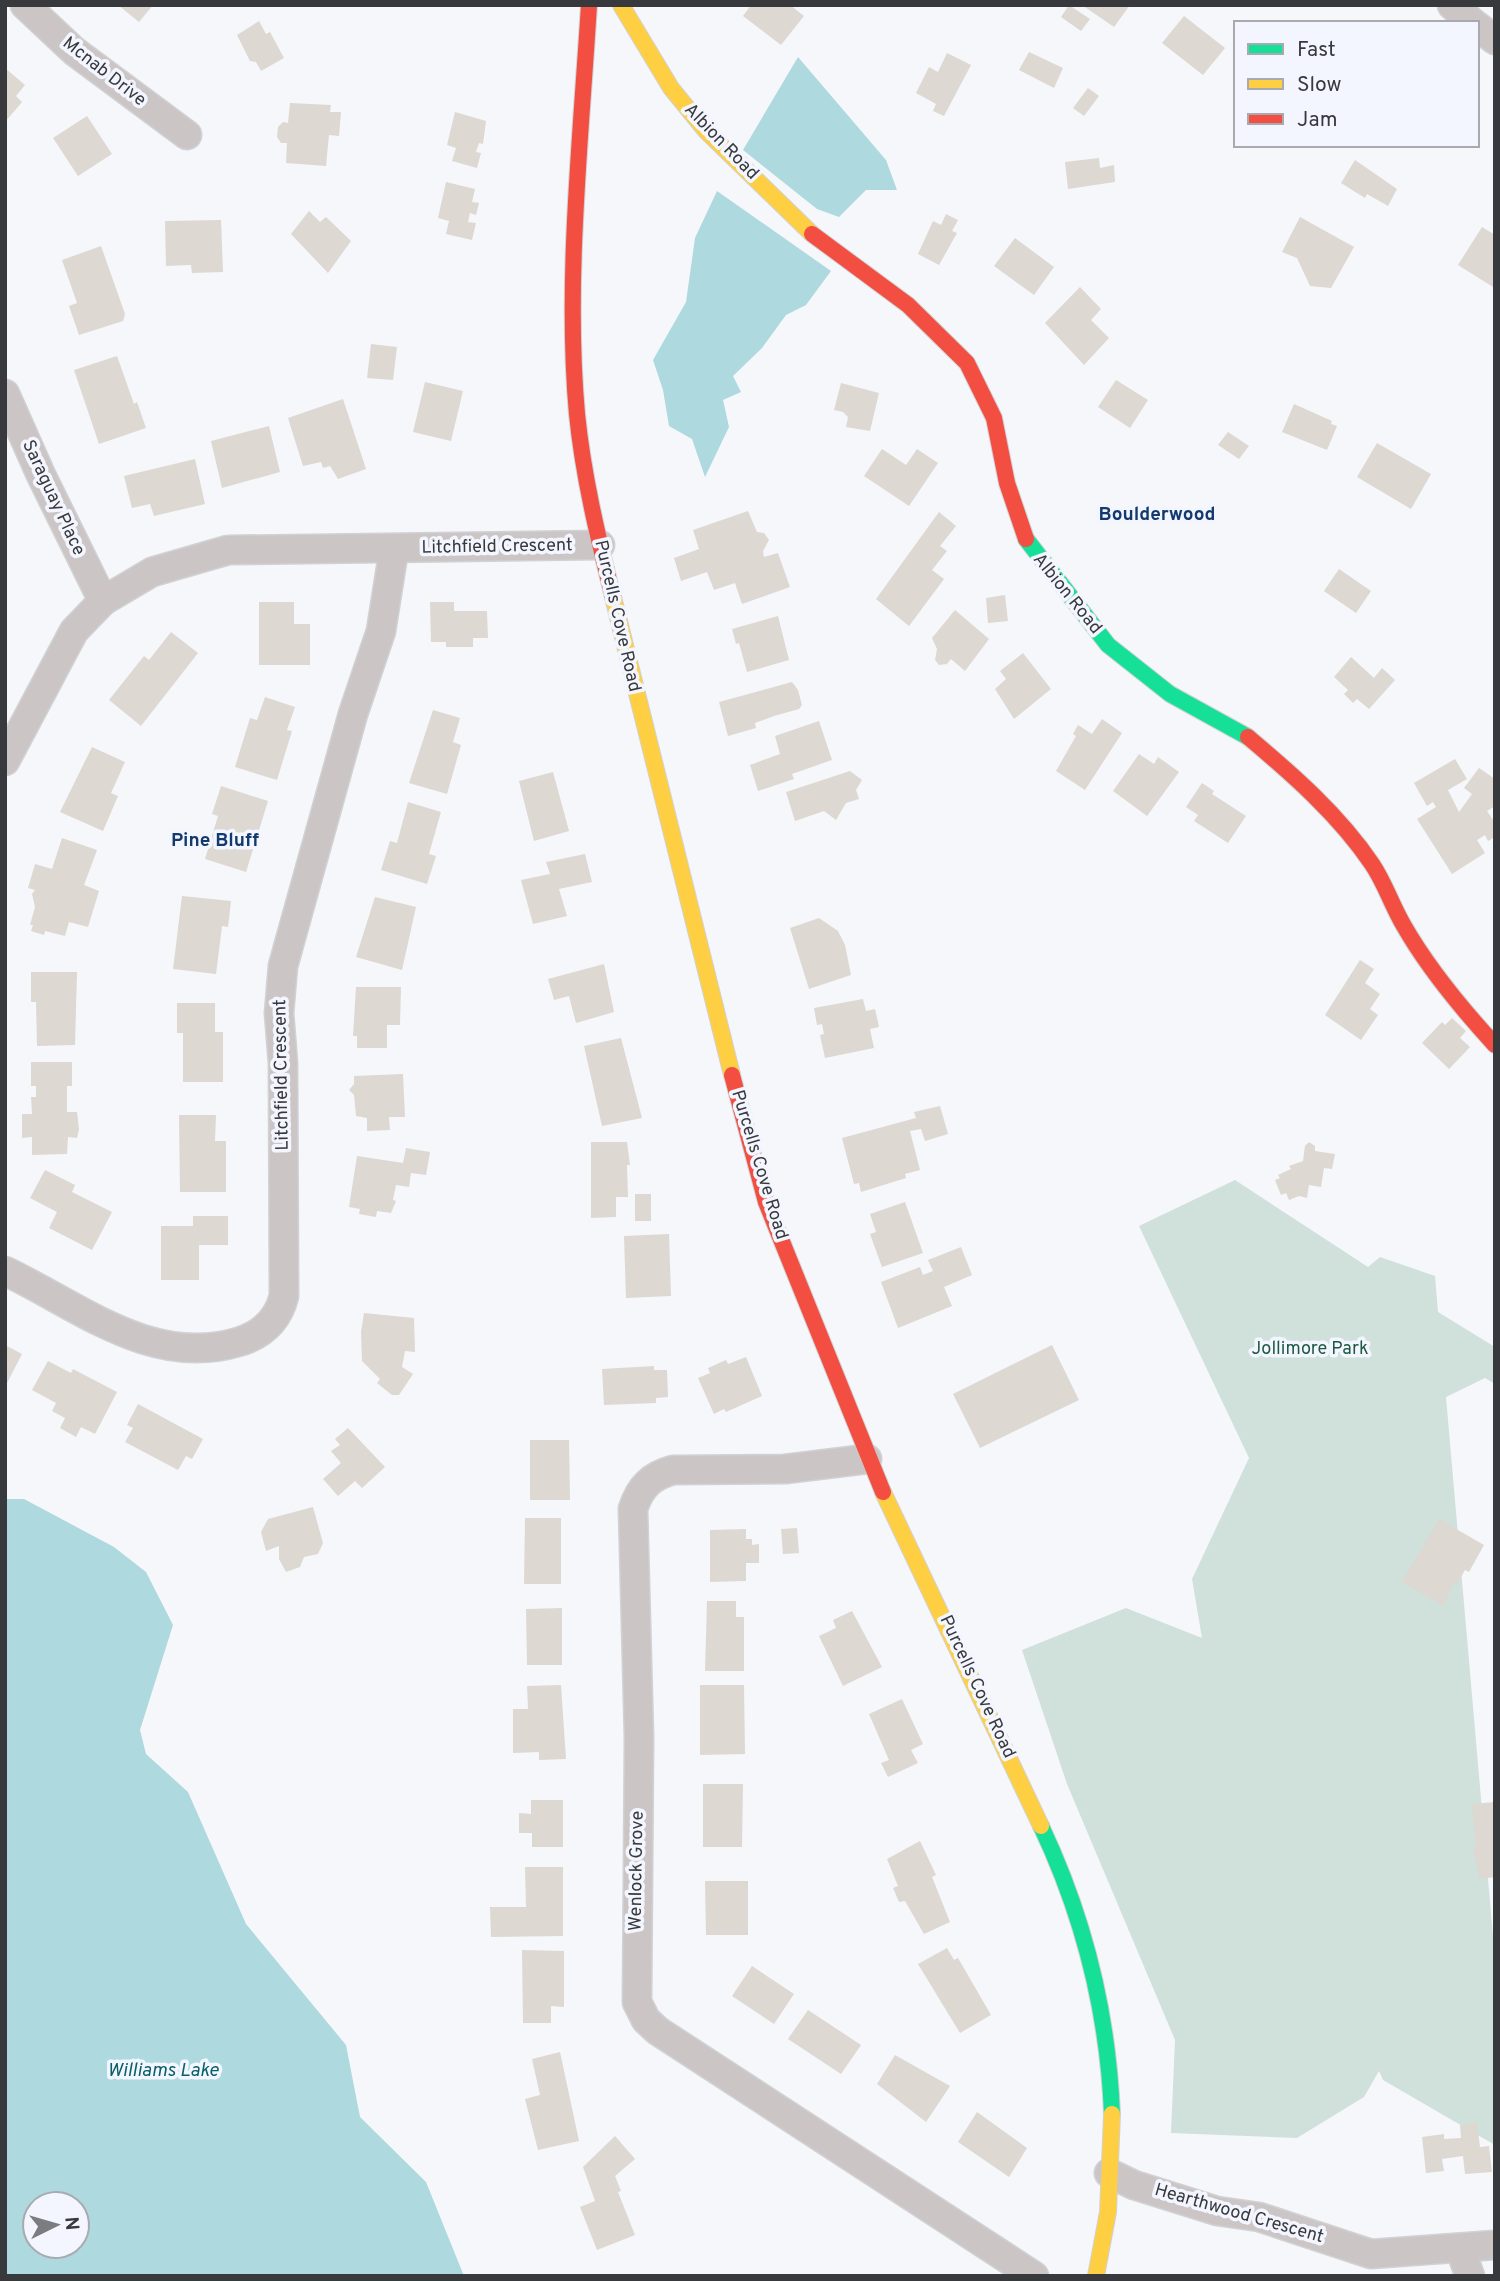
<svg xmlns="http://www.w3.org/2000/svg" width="1500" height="2281" font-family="Overpass,sans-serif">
	<rect width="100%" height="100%" fill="#f6f7fb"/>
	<polygon fill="#cfe1da" points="1235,1180 1368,1267 1380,1257 1435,1276 1438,1312 1495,1347 1495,1384 1485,1378 1446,1397 1495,1959 1495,2145 1383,2080 1379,2071 1364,2097 1297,2138 1171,2133 1175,2040 1067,1784 1022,1650 1126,1608 1202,1638 1192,1579 1249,1458 1139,1226"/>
	<g fill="#aed9df" fill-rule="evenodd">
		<polygon points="798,57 886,160 897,190 866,190 839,217 817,209 743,150"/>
		<polygon points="717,191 831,271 806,305 786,315 762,348 733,376 741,392 723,400 729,427 705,477 692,439 669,426 663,390 653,360 686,302 695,238"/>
		<path d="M5 1499H24L114 1547 146 1572 173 1625 140 1730 146 1754 188 1792 246 1924 346 2045 360 2117 426 2182 464 2276H5ZM35 2204H77V2246H35Z"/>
	</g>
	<g fill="#ddd8d2">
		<polygon points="118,5 153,5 139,22"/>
		<polygon points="751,5 790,5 804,16 781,45 743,16"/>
		<polygon points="1069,5 1090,19 1081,31 1061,17"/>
		<polygon points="1082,5 1130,5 1114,27"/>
		<polygon points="1184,16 1225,48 1203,75 1162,43"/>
		<polygon points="259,21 266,34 270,32 284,58 261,71 256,62 250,61 237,35"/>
		<polygon points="1029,52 1063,68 1054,88 1019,70"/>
		<polygon points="947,53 971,65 944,116 933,111 936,104 916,93 929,67 938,72"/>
		<polygon points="5,68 25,85 16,96 22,102 5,122"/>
		<polygon points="1088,88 1099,96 1084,116 1073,108"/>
		<polygon points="290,103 331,105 330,112 341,112 339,136 329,135 326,166 286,163 287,143 281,143 277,137 278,127 283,122 288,123"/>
		<polygon points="455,112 486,121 483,144 479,143 476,152 481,153 477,168 452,161 456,148 447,145"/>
		<polygon points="87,116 112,154 78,176 53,138"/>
		<polygon points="1099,158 1100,168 1114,165 1115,182 1068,189 1065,162"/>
		<polygon points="1355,160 1397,189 1388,206 1367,194 1365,198 1341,183"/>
		<polygon points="446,182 475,189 472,202 479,203 476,215 470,213 468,222 476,223 472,240 446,234 449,221 438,218"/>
		<polygon points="309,211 320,222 326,217 351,241 328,273 291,234"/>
		<polygon points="946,214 958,220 952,231 957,233 939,265 918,254 933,221 941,225"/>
		<polygon points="1300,217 1354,247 1331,288 1310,286 1297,258 1282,252"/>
		<polygon points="221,220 223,272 192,273 191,265 166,266 165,221"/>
		<polygon points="1482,227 1495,235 1493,287 1458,265"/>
		<polygon points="1015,238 1054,267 1034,295 994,266"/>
		<polygon points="101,246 125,314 123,321 79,335 69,306 77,303 62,260"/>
		<polygon points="1080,287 1101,309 1091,320 1109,338 1084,365 1045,323"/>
		<polygon points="371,344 397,347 393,380 367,378"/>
		<polygon points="117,356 134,404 137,402 146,428 99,444 74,370"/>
		<polygon points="1116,380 1148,400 1130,428 1098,407"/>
		<polygon points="425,382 463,391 451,441 413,432"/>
		<polygon points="841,383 879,393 870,431 846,427 848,417 843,412 834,410"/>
		<polygon points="343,399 366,469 338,479 330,466 323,468 321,462 303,466 288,418"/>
		<polygon points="1294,404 1332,421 1331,424 1337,426 1327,450 1282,432"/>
		<polygon points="269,426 280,472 222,488 211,441"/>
		<polygon points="1228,432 1249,446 1239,459 1218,445"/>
		<polygon points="1377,443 1431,474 1411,509 1357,477"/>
		<polygon points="882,449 906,465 917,449 938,463 909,506 864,476"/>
		<polygon points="195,459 205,504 154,516 150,504 132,508 124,476"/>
		<polygon points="748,511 757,532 764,533 769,540 763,551 764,557 778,553 790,587 742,604 735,583 714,590 707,572 681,581 674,558 699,549 693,530"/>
		<polygon points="939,512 956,526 940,546 947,551 932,570 944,579 909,626 876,599"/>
		<polygon points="1339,569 1371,591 1356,613 1324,591"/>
		<polygon points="1005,595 1008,621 988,623 986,598"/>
		<polygon points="259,602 294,602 294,624 310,624 310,665 259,665"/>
		<polygon points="430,602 454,602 454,611 487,611 488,638 473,638 473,647 446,647 446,642 431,642"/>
		<polygon points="955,610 989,639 965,671 951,659 947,664 939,665 935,660 937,649 932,638"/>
		<polygon points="778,616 789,660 747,672 739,643 736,644 732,629"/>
		<polygon points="171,632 198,653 141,726 109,700 144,656 149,660"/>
		<polygon points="1023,653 1051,689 1014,719 995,689 1006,679 1000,671"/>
		<polygon points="1351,657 1374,678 1382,668 1395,680 1369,709 1357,699 1353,703 1344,694 1348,690 1334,677"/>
		<polygon points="792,682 798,690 802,705 799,709 774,716 755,723 756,728 728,736 719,702"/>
		<polygon points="265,697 295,707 287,730 292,731 277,780 235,767 250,718 257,720"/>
		<polygon points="433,710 460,718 453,742 461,745 447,794 409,783"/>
		<polygon points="1102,719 1122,733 1085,790 1056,771 1076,736 1073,734 1078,725 1092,734"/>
		<polygon points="819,721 832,760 792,774 794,779 758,791 750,765 780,754 775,736"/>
		<polygon points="92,747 125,762 111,793 118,796 103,831 60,812"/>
		<polygon points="1139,754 1154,764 1158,757 1179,772 1147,816 1113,791"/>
		<polygon points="1455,759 1467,779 1448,790 1459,812 1472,794 1464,788 1479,768 1495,779 1495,806 1487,811 1495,823 1495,837 1488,841 1485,835 1477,840 1485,853 1452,874 1417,819 1436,807 1433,802 1427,806 1414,783"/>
		<polygon points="850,771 862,780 856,790 859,799 846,803 836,820 824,811 795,821 786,792"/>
		<polygon points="553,772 569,831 534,841 519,781"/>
		<polygon points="1202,783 1214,791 1212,794 1246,816 1228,843 1194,821 1198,815 1186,807"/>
		<polygon points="221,786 268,801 246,872 205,859 218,816 212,814"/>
		<polygon points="408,802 441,812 429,854 436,856 427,884 381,870 390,841 397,843"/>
		<polygon points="62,838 97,850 84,885 99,891 88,927 69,922 65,936 45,931 44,935 31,931 33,925 30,925 35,907 32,894 35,890 28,888 35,864 52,869"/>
		<polygon points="585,854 592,882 559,889 567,916 533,924 521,880 550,874 546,862"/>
		<polygon points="182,896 231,901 228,927 222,926 216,974 173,969"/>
		<polygon points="375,897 416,907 402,970 356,957"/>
		<polygon points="819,918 838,931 845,945 851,975 809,989 790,928"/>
		<polygon points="1360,960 1374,969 1365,983 1380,994 1370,1009 1378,1015 1361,1040 1325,1015"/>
		<polygon points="604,964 614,1012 576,1023 569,996 554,1000 548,979"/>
		<polygon points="31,972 77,972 75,1045 37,1046 36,1002 31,1002"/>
		<polygon points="356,987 401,987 400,1025 387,1025 387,1048 357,1048 357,1036 353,1036"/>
		<polygon points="863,999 866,1011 875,1009 879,1027 870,1029 874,1048 825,1058 820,1035 824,1034 822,1024 817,1025 814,1008"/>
		<polygon points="177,1003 215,1003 215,1032 223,1032 223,1082 183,1082 183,1033 177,1033"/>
		<polygon points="1452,1018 1466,1031 1460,1038 1470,1047 1449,1069 1422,1043 1442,1022 1445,1025"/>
		<polygon points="621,1038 642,1118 602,1126 584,1046"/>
		<polygon points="31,1062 72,1062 72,1086 67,1086 67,1112 77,1112 79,1129 77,1138 68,1137 67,1154 32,1155 32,1137 22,1138 22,1114 32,1114 31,1097 36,1097 36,1086 31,1086"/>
		<polygon points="403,1074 405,1117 389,1117 390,1130 367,1131 367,1118 356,1116 354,1095 349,1090 354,1084 354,1076"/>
		<polygon points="940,1106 948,1134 925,1141 921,1129 910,1131 920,1170 905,1174 906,1178 861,1192 859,1183 854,1184 842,1138 916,1118 914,1112"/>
		<polygon points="179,1115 216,1115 215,1141 226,1141 226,1192 180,1192"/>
		<polygon points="591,1142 627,1142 630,1165 627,1165 628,1197 616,1197 616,1217 591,1218"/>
		<polygon points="1309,1142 1315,1146 1315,1151 1335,1154 1332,1169 1324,1168 1321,1187 1309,1185 1307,1198 1299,1196 1289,1200 1286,1193 1281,1195 1275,1180 1280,1178 1278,1175 1291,1169 1289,1166 1303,1161 1305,1146"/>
		<polygon points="406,1148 430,1152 426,1175 411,1173 409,1187 396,1185 393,1200 396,1201 391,1213 377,1211 376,1217 359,1214 360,1209 349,1207 357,1156 403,1163"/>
		<polygon points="45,1170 75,1185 72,1192 112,1212 92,1250 49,1228 57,1212 30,1198"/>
		<rect x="635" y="1194" width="16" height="27"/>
		<polygon points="905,1202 923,1253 882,1267 870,1234 876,1232 870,1214"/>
		<polygon points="193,1216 228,1216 228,1245 199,1245 199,1280 161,1280 161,1226 193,1226"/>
		<polygon points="669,1234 671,1296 626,1298 624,1236"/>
		<polygon points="961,1247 972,1275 944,1287 952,1306 898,1328 881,1282 920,1267 923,1275 933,1271 928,1260"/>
		<polygon points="364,1313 414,1318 415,1352 405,1351 402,1367 413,1374 399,1395 392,1395 377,1383 380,1379 362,1361 361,1332"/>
		<polygon points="5,1345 22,1354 5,1387"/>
		<polygon points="1052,1345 1079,1400 980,1448 953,1394"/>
		<polygon points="746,1357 762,1396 726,1412 724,1409 714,1414 698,1378 710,1373 708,1368 726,1360 728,1364"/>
		<polygon points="48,1361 71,1373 73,1369 117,1392 95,1434 81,1427 76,1437 60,1428 65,1418 52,1411 56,1403 32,1390"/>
		<polygon points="654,1366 654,1370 667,1370 668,1397 656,1398 656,1403 604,1405 602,1369"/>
		<polygon points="138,1404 203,1439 192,1459 186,1456 178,1470 125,1442 133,1428 127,1425"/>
		<polygon points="348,1428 385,1467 362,1488 355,1481 338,1496 323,1479 341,1463 331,1451 340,1445 335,1439"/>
		<polygon points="530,1440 569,1440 570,1500 530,1500"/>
		<polygon points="313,1507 323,1543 318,1554 304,1557 300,1567 286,1572 279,1559 279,1546 266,1551 261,1532 268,1519"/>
		<polygon points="525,1518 561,1518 561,1584 524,1584"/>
		<polygon points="1439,1519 1484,1545 1469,1572 1465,1570 1457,1584 1454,1581 1443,1606 1402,1582"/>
		<polygon points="797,1528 799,1553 783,1554 781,1529"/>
		<polygon points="746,1529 746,1539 752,1539 752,1545 759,1544 759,1563 746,1563 746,1581 710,1582 710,1530"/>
		<polygon points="707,1601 736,1601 736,1617 744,1617 744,1671 705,1671"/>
		<polygon points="562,1608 562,1665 527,1665 526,1609"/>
		<polygon points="852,1611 882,1667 843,1686 819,1636 836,1628 833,1620"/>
		<polygon points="561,1685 566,1759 539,1760 539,1752 513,1753 513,1709 528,1709 527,1686"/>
		<polygon points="700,1685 744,1685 745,1754 700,1755"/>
		<polygon points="902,1699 923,1744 911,1750 918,1763 888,1777 881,1763 889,1760 869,1714"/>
		<polygon points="703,1784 743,1784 742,1847 703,1847"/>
		<polygon points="531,1800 563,1800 563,1847 532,1847 532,1833 519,1833 519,1813 531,1814"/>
		<polygon points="1495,1802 1495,1877 1480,1879 1473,1850 1476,1846 1472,1804"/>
		<polygon points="920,1841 936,1875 932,1877 950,1922 924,1934 905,1901 899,1902 893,1888 898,1886 887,1859"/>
		<polygon points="525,1867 563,1867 563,1936 491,1937 490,1907 526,1907"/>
		<polygon points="705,1881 748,1881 748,1935 706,1935"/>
		<polygon points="947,1948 954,1960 958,1958 991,2015 960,2033 918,1964"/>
		<polygon points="522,1950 564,1951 564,2007 551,2006 551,2023 523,2023"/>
		<polygon points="752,1966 794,1994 774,2024 732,1996"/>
		<polygon points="808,2010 861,2045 841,2074 788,2039"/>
		<polygon points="560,2052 579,2141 538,2150 525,2099 540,2095 532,2059"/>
		<polygon points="895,2055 950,2086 926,2122 877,2084"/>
		<polygon points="977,2112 1027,2148 1009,2177 958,2142"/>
		<polygon points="1477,2123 1480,2147 1489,2146 1492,2172 1465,2174 1463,2156 1442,2159 1444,2171 1426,2173 1422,2137 1444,2134 1444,2139 1461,2138 1460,2125"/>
		<polygon points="615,2136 635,2159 615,2176 621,2191 618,2192 635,2235 597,2250 580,2207 595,2201 583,2167"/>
	</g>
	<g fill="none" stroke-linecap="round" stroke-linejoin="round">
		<defs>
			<g id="street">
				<polyline points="25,5 74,51 187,135"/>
				<polyline points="1452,5 1473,23"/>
				<polyline points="1477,26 1495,40"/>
				<polyline points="5,394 41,475 103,601"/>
				<polyline points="5,761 74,631 103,601 152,572 228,550 600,545"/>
				<path d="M5 1271C79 1306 152 1368 238 1342 262 1335 278 1320 284 1296L283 1063 279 1013 283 966 353 714 381 631 394 549"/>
				<path d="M867 1459 785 1469 673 1470C651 1476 640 1487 633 1509L639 1738 637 2002 646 2020 658 2031 1034 2276"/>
				<polyline points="1109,2173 1134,2185 1217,2211 1259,2217 1371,2254 1495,2245"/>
				<polyline points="1460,2249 1470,2276"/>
			</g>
			<g id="fast">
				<polyline points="1026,539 1108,645 1170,694 1248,737"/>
				<path d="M1041 1826C1084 1917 1108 2013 1112 2114"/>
			</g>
			<g id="slow">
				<polyline points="621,5 671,88 706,131 812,234"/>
				<polyline points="613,597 732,1075"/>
				<polyline points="883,1492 1041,1826"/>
				<polyline points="1096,2276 1108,2212 1112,2114"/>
			</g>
			<g id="jam">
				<path d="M589 5C581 137 565 283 577 414 583 475 598 538 613 597"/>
				<polyline points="812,234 908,305 967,363 994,418 1007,483 1026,539"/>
				<path d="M1248 737C1292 774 1339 815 1372 864 1385 883 1392 906 1404 926 1428 968 1462 1009 1495 1045"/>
				<polyline points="732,1075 766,1202 883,1492"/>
			</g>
		</defs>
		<use href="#street" stroke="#d1d2d4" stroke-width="31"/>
		<use href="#fast" stroke="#d1d2d4" stroke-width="18"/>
		<use href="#slow" stroke="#d1d2d4" stroke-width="18"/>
		<use href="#jam" stroke="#d1d2d4" stroke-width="18"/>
		<use href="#street" stroke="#ccc5c5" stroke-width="28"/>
		<use href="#fast" stroke="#16e098" stroke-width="16"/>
		<use href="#slow" stroke="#ffcf43" stroke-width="16"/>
		<use href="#jam" stroke="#f24e42" stroke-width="16"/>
	</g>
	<g text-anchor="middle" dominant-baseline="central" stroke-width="7" stroke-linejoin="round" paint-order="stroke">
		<g font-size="18" fill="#38393c" stroke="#f3f6fe">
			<text transform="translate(104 72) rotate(38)">Mcnab Drive</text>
			<text transform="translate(721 142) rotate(46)">Albion Road</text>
			<text transform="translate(53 498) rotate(65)">Saraguay Place</text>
			<text transform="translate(497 547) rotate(-1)">Litchfield Crescent</text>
			<text transform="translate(1067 594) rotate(51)">Albion Road</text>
			<text transform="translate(617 616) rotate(77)">Purcells Cove Road</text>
			<text transform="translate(282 1075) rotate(-91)">Litchfield Crescent</text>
			<text transform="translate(759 1165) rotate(73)">Purcells Cove Road</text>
			<text transform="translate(977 1687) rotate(65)">Purcells Cove Road</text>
			<text transform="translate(637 1871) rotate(-89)">Wenlock Grove</text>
			<text transform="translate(1239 2214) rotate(16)">Hearthwood Crescent</text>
		</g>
		<g font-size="18" fill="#1e5a42" stroke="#f3f6fe">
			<text x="1310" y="1349">Jollimore Park</text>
		</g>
		<g font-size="19" font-weight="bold" fill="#14396d" stroke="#f3f6fe">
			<text x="1157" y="515">Boulderwood</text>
			<text x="215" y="841">Pine Bluff</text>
		</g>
		<g font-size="19" font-style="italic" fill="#096068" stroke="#f3f6fe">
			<text x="163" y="2071">Williams Lake</text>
		</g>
	</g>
	<rect width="1500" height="2281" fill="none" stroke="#38393c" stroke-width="14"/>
	<rect x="1234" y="21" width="245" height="126" fill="#f3f6fe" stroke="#a8aab0" stroke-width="2"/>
	<rect x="1248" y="44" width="35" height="10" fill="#16e098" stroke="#a8aab0" stroke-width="2"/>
	<text x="1297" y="56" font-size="21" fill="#38393c">Fast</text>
	<rect x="1248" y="79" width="35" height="10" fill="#ffcf43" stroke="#a8aab0" stroke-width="2"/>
	<text x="1297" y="91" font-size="21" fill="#38393c">Slow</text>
	<rect x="1248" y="114" width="35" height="10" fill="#f24e42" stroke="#a8aab0" stroke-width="2"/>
	<text x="1297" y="126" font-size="21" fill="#38393c">Jam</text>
	<g transform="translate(56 2225) rotate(85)"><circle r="33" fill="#f3f6fe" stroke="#a8aab0" stroke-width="2"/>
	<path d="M0-5L12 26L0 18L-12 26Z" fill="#7a7c7f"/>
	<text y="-10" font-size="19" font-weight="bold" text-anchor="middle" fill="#38393c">N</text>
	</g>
</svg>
